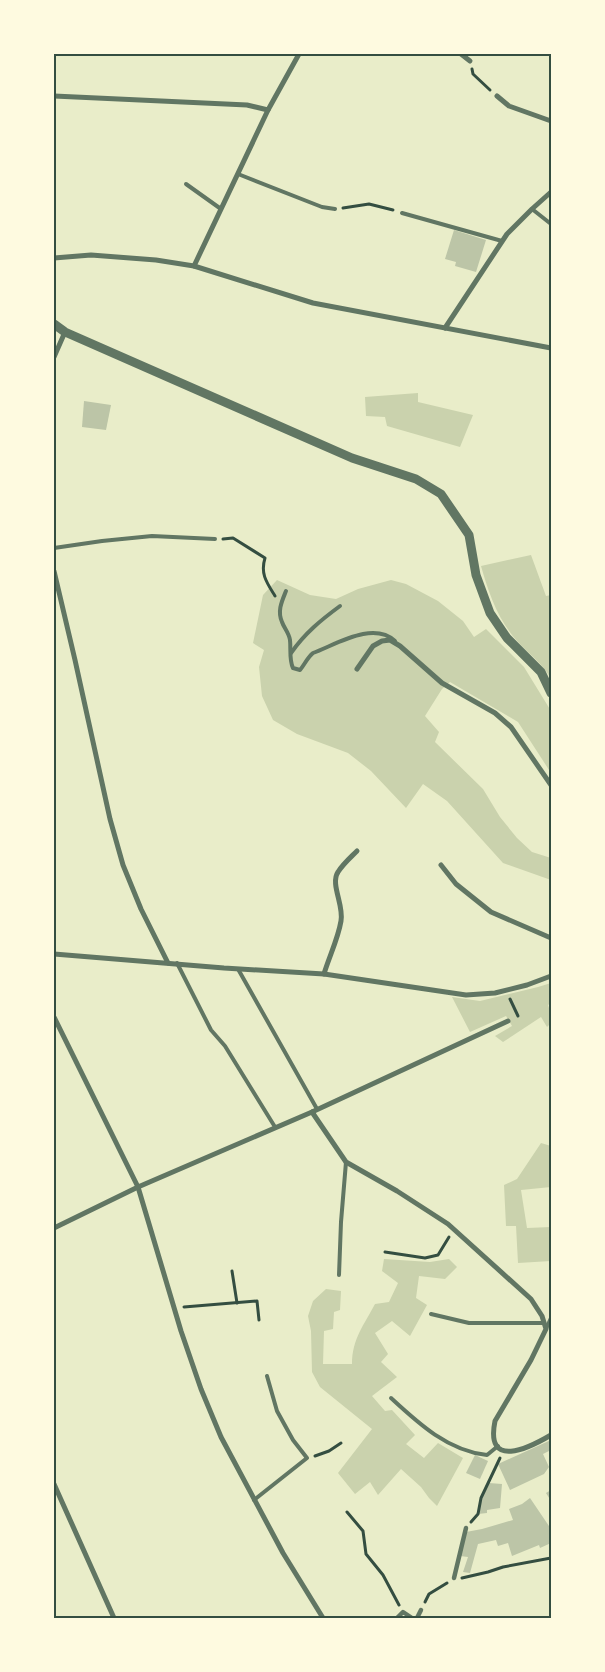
<svg xmlns="http://www.w3.org/2000/svg" width="605" height="1672" font-family="Raleway,sans-serif">
	<rect width="100%" height="100%" fill="#e9edc9"/>
	<g fill="#cad2ad">
		<polygon points="418,393 418,402 473,415 460,447 387,426 385,417 366,416 365,397"/>
		<path d="M531 555 546 596 551 595V679C544 665 529 654 518 642 498 620 489 594 481 566Z"/>
		<polygon points="277,580 310,595 336,599 358,589 391,580 406,584 438,601 463,621 474,637 486,629 524,667 551,711 551,773 518,722 450,682 442,689 425,716 439,732 435,742 483,789 500,817 517,838 532,852 551,858 551,880 503,863 447,801 423,784 406,808 371,771 348,753 297,734 273,720 262,696 259,667 264,650 253,643 263,595"/>
		<polygon points="551,983 551,1003 548,1005 551,1014 551,1023 547,1027 541,1017 503,1042 495,1036 512,1026 506,1016 470,1032 452,997 480,1001 538,987"/>
		<polygon points="541,1143 551,1146 551,1187 521,1190 527,1228 551,1227 551,1261 518,1263 516,1226 506,1226 504,1185 517,1179"/>
		<path d="M384 1259 430 1262 449 1259 457 1267 445 1279 419 1276 416 1298 427 1305 410 1336 392 1321 375 1333 388 1354 381 1362 397 1377 372 1396 385 1411 392 1410 415 1435 406 1444 424 1458 438 1443 463 1458 437 1506 429 1498 421 1487 401 1469 378 1495 370 1482 355 1494 338 1473 372 1429 320 1387 312 1372 311 1331 308 1316 313 1301 326 1289 341 1291 340 1310 334 1312 333 1329 324 1331 323 1364H352C352 1339 364 1325 375 1304L389 1302 398 1283 382 1271Z"/>
	</g>
	<g fill="#bcc5a7">
		<polygon points="454,230 486,240 476,272 455,266 456,262 445,259"/>
		<polygon points="84,401 111,405 106,430 82,427"/>
		<polygon points="551,1440 551,1450 543,1454 549,1467 544,1474 510,1490 498,1464"/>
		<polygon points="475,1455 488,1461 480,1479 466,1473"/>
		<polygon points="489,1483 502,1484 500,1508 487,1510 487,1513 478,1514 482,1498"/>
		<polygon points="551,1490 551,1501 546,1493"/>
		<polygon points="530,1498 551,1529 551,1543 540,1548 539,1545 512,1556 508,1543 498,1546 496,1540 478,1544 470,1573 463,1572 468,1557 460,1556 466,1532 482,1529 513,1520 509,1509 522,1504"/>
	</g>
	<g fill="none" stroke-linecap="round" stroke-linejoin="round">
		<g stroke="#344e41" stroke-width="3">
			<polyline points="472,69 473,74 490,90"/>
			<polyline points="343,208 369,204 393,210"/>
			<path d="M223 539 233 538 265 558C260 574 267 583 275 596"/>
			<polyline points="510,999 518,1016"/>
			<polyline points="385,1252 425,1258 438,1255 449,1237"/>
			<polyline points="232,1271 237,1303"/>
			<polyline points="184,1307 257,1301 259,1320"/>
			<polyline points="315,1456 329,1451 341,1443"/>
			<polyline points="347,1512 363,1531 366,1554 383,1575 399,1605"/>
			<polyline points="471,1522 478,1514 481,1498 500,1458"/>
			<polyline points="462,1578 488,1572 503,1567 551,1558"/>
			<polyline points="425,1602 429,1594 447,1583"/>
		</g>
		<g stroke="#617663" stroke-width="4">
			<polyline points="238,174 322,207 335,209"/>
			<polyline points="186,184 221,209"/>
			<polyline points="532,209 551,224"/>
			<polyline points="402,213 502,241"/>
			<polyline points="54,548 102,541 152,536 215,539"/>
			<path d="M286 591C282 601 277 611 282 622 284 628 289 633 290 640 291 649 289 660 293 668L300 670C305 664 307 658 313 653 337 644 373 621 395 641"/>
			<path d="M291 653C305 633 321 620 340 606"/>
			<polyline points="177,963 211,1030 225,1046 275,1127"/>
			<polyline points="238,969 317,1109"/>
			<polyline points="339,1275 341,1222 346,1162"/>
			<polyline points="431,1314 469,1323 544,1323"/>
			<polyline points="546,1329 551,1318"/>
			<path d="M391 1398C418 1423 448 1451 487 1455L498 1446"/>
			<polyline points="254,1500 307,1458 293,1440 277,1411 267,1376"/>
		</g>
		<g stroke="#617663" stroke-width="4.5">
			<polyline points="454,1578 466,1528"/>
			<polyline points="397,1618 403,1612 412,1618"/>
			<polyline points="417,1618 421,1610"/>
		</g>
		<g stroke="#617663" stroke-width="5">
			<polyline points="461,54 470,61"/>
			<polyline points="54,96 247,105 268,110"/>
			<polyline points="497,96 509,106 551,121"/>
			<polyline points="54,258 91,255 156,260 194,266 313,303 551,348"/>
			<polyline points="194,266 268,110 299,54"/>
			<polyline points="445,328 507,234 532,209 551,192"/>
			<polyline points="54,357 65,332"/>
			<polyline points="54,571 75,660 110,819 123,865 141,909 168,963"/>
			<polyline points="357,669 373,646 382,641 390,640 400,646 442,683 495,713 511,727 551,785"/>
			<polyline points="441,865 456,884 491,912 551,938"/>
			<polyline points="54,954 224,968 324,974 466,995 495,993 527,985 551,976"/>
			<path d="M324 974C329 957 338 939 341 921 344 905 330 884 338 872 343 864 350 858 357 851"/>
			<polyline points="54,1017 138,1187 181,1331 201,1389 221,1437 283,1553 323,1618"/>
			<path d="M312 1112 346 1162 397 1191 448 1224 531 1299 542 1316 546 1329 531 1360 495 1421C485 1470 529 1448 551 1435"/>
			<polyline points="54,1228 138,1187 312,1112 508,1021"/>
			<polyline points="54,1484 114,1618"/>
		</g>
		<polyline stroke="#617663" stroke-width="9" points="54,324 65,332 352,458 416,479 441,494 469,535 476,575 490,613 507,638 541,672 551,693"/>
	</g>
	<rect width="605" height="1672" fill="none" stroke="#fefae0" stroke-width="110"/>
	<rect x="55" y="55" width="495" height="1562" fill="none" stroke="#344e41" stroke-width="2"/>
</svg>
